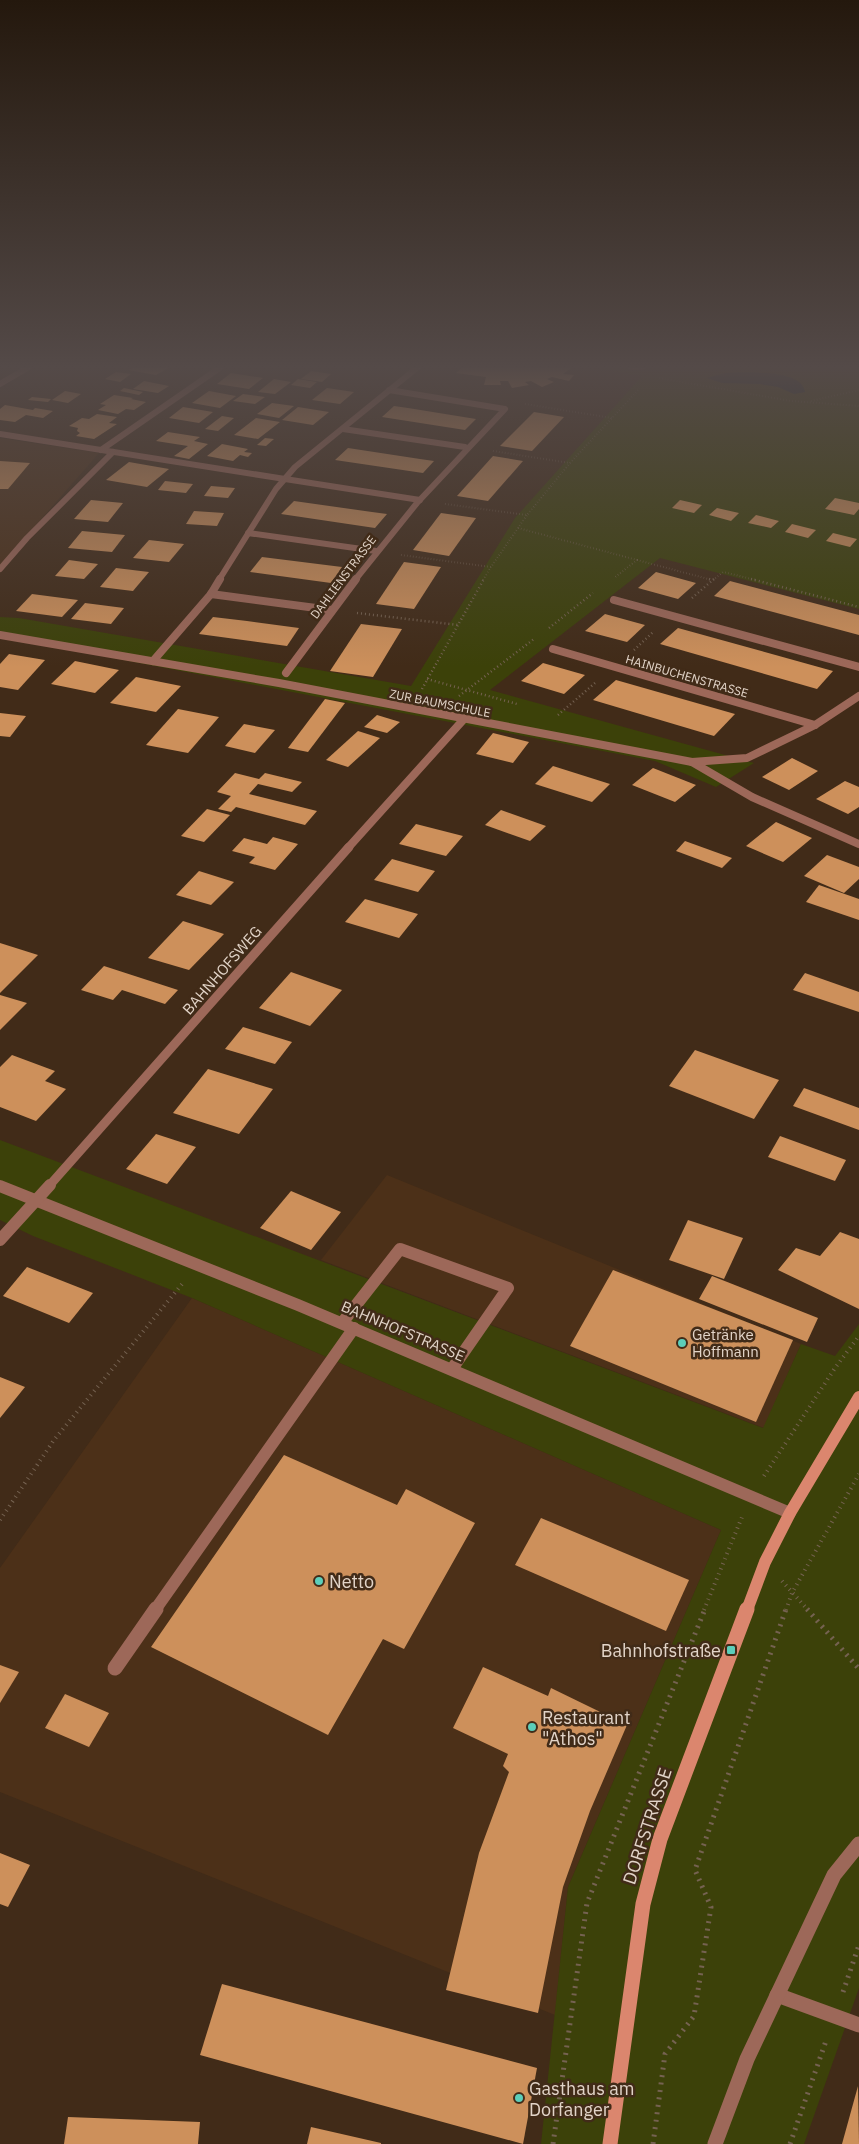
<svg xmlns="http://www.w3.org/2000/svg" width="859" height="2144" font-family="'IBM Plex Sans',sans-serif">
	<rect width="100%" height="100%" fill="#412b18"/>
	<g fill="#4c3018">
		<polygon points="0,438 99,453 0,566"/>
		<polygon points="387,1175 801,1344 764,1428 321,1260"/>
		<polygon points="192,1298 721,1530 568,1887 555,2015 0,1792 0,1568"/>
	</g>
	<g fill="#3c4109">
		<polygon points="593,367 859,367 859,609 660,558 490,690 754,763 716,787 655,761 13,639 0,639 0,617 19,618 411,686 515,518 642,376"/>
		<polygon points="0,1140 763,1428 801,1344 835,1356 859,1324 859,1988 804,2144 541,2144 568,1887 721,1530 192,1298 33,1236 0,1220"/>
	</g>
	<path fill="#071f2e" d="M742 372C759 373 802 371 805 392L794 394 778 387 759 384 722 383 707 378 725 373Z"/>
	<g fill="#cd905b">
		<polygon points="135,367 170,367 156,375 128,370"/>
		<polygon points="463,367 572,367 563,374 574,375 569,381 552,377 547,379 554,382 542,387 531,381 525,382 529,385 512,388 508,381 500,381 501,385 484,385 486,377 456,373"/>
		<polygon points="311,371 331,374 322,382 301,379"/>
		<polygon points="116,372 131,374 120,382 105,379"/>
		<polygon points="231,373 263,378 249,389 217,384"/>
		<polygon points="274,379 291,382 275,394 258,392"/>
		<polygon points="298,379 317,382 310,388 291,385"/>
		<polygon points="144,381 169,386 158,393 133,389"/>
		<polygon points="124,388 143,392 139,395 120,391"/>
		<polygon points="327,388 354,392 340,404 312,400"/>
		<polygon points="65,391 81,394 68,403 52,400"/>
		<polygon points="209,391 236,396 220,408 192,403"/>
		<polygon points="243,394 265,397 255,404 233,401"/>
		<polygon points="114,395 133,398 131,399 146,402 134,410 126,409 118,414 98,410 106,405 100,404"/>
		<polygon points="32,397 51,399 48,402 28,400"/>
		<polygon points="272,403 294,406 279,418 257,414"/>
		<polygon points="5,405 33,410 35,408 53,411 43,418 26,415 15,422 0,420 0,409"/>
		<polygon points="394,406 408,408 476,419 465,430 382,417"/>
		<polygon points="183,407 213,412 199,423 169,418"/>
		<polygon points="298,407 329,412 313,425 282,420"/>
		<polygon points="534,412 564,417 532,451 500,446"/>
		<polygon points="97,414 117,417 109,423 117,424 94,439 76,436 80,433 77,431 78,428 69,426 82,418 89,419"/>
		<polygon points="222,416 234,418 218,431 205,429"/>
		<polygon points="256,418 280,422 258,439 234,435"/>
		<polygon points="168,432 200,437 194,441 208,444 189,459 174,456 188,446 156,441"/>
		<polygon points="265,438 274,439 266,446 257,445"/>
		<polygon points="222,444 248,449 244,452 252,453 248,457 240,455 233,461 207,456"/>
		<polygon points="348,448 420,459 434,461 423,473 335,460"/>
		<polygon points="493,456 523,461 488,501 457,496"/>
		<polygon points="0,461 30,463 8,489 0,489"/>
		<polygon points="129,462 169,469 147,487 106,480"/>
		<polygon points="165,481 193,484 186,493 158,490"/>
		<polygon points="211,486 235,488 228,498 204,496"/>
		<polygon points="835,498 859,503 859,509 854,515 825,509"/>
		<polygon points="91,500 123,503 108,522 74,519"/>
		<polygon points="680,500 702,505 694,513 672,508"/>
		<polygon points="294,501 372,512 387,514 375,528 281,514"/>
		<polygon points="717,508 739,513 731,521 709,515"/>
		<polygon points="194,511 224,513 217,526 186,524"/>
		<polygon points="441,513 476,518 449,556 413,550"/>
		<polygon points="756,515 779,521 771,528 748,523"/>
		<polygon points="792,524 816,530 808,538 785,532"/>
		<polygon points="82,531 125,535 112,552 68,548"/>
		<polygon points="833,533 857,539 850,547 826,541"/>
		<polygon points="149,540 184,544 169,562 133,558"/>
		<polygon points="262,557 342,567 331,583 250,572"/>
		<polygon points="69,560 98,564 84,579 55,576"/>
		<polygon points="404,562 441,567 414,609 376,604"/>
		<polygon points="116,568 149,572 133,591 100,587"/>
		<polygon points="656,572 696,583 678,599 638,588"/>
		<polygon points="730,581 859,615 859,635 714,596"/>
		<polygon points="32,594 78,600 62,617 16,611"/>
		<polygon points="85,603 124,608 111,624 71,619"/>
		<polygon points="605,614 645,625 627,642 585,631"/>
		<polygon points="213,617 247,621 299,628 287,646 199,634"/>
		<polygon points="361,624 402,629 373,677 330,671"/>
		<polygon points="678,628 833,671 817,689 660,644"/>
		<polygon points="9,654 45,660 18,690 0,687 0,664"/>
		<polygon points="75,661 119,670 95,693 51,684"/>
		<polygon points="543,663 585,675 564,694 521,681"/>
		<polygon points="136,677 181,686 156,712 110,703"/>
		<polygon points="616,680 735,714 714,736 593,700"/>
		<polygon points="325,699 345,703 308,752 288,748"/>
		<polygon points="178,709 219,717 188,753 146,745"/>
		<polygon points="0,713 26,716 10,737 0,736"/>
		<polygon points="377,715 400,722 387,733 364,727"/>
		<polygon points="244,724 275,730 255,753 225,746"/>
		<polygon points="358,731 380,738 348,767 326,760"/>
		<polygon points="493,733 529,742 513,763 476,754"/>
		<polygon points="792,758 818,771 789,790 762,777"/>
		<polygon points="553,766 610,784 592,802 535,784"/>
		<polygon points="653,768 696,785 675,802 632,785"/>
		<polygon points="235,773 259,779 265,773 302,782 292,792 258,784 249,794 317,811 305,825 236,807 231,812 218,809 231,796 217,792"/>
		<polygon points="845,781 859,787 859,807 848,814 816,799"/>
		<polygon points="207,809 230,815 204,842 181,836"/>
		<polygon points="501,810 546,826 530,841 485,825"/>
		<polygon points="776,822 812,838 783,862 746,846"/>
		<polygon points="416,824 463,836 446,856 399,844"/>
		<polygon points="273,837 298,844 275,870 249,863 255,857 232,851 244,838 267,844"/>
		<polygon points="685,841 732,858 722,868 676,851"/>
		<polygon points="827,855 859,867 859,879 844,893 804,876"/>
		<polygon points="392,859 435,871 418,892 374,880"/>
		<polygon points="199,871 234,882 211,905 176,895"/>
		<polygon points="819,885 859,899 859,920 806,902"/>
		<polygon points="365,899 418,914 399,938 345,922"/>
		<polygon points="183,921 224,934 189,970 148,958"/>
		<polygon points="0,943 38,955 0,993"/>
		<polygon points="104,966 178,990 165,1004 122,990 113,1000 81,990"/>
		<polygon points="291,972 342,990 310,1026 259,1008"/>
		<polygon points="805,973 859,992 859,1012 793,990"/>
		<polygon points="0,995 27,1003 0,1030"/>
		<polygon points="243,1027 292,1042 275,1064 225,1049"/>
		<polygon points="695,1050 779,1080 754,1119 669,1086"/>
		<polygon points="12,1055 55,1071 45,1081 66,1089 36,1121 0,1107 0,1067"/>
		<polygon points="208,1069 273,1089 239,1134 173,1113"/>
		<polygon points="804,1088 859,1108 859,1130 793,1106"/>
		<polygon points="156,1134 196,1147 167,1184 126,1169"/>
		<polygon points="780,1136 846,1160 835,1181 768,1157"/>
		<polygon points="291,1191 341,1212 311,1250 260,1228"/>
		<polygon points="688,1220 743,1238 724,1279 669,1260"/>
		<polygon points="840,1232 859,1239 859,1309 778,1270 796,1248 820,1256"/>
		<polygon points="27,1267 93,1293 69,1323 3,1296"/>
		<polygon points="613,1270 793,1340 756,1422 570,1346"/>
		<polygon points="712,1276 818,1318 807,1342 699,1299"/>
		<polygon points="0,1377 25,1387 0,1418"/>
		<polygon points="284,1455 397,1505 406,1489 475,1523 404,1649 383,1639 328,1735 151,1647"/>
		<polygon points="541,1518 689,1580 666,1631 515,1565"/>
		<polygon points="0,1665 19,1672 0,1703"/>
		<polygon points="483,1667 548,1696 551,1688 627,1725 590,1811 563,1887 538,2013 446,1990 479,1853 509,1772 503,1766 508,1754 453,1728"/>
		<polygon points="65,1694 109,1713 89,1747 45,1728"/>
		<polygon points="0,1853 30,1865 8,1907 0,1904"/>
		<polygon points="222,1984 537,2068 523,2144 200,2055"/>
		<polygon points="858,2086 859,2144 842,2144"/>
		<polygon points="68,2117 200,2122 198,2144 64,2144"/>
		<polygon points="311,2127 381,2143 381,2144 307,2144"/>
	</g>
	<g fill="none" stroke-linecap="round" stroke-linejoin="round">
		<g stroke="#756251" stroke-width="2" stroke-dasharray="0.5 2.5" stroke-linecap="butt">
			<polyline points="659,378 791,401 859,406"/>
			<polyline points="811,401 859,390"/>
			<polyline points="525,404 612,418"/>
			<polyline points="493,451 570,463 639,389"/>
			<polyline points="445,504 527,515 570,463"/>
			<polyline points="518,528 637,560 614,578"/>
			<polyline points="401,555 491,567 527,515"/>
			<polyline points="637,560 712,580"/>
			<polyline points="483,580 491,567"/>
			<polyline points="713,580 723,572 756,580"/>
		</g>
		<g stroke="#756251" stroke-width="2.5" stroke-dasharray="1 3" stroke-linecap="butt">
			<polyline points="709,579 712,580"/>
			<polyline points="751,579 859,607"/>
			<polyline points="692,598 714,579"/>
			<polyline points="357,613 458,625 484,579"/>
			<polyline points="549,628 593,593"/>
			<polyline points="634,650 653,632"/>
			<polyline points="427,679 517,704"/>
			<polyline points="422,689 458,625"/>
			<polyline points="459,696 534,639"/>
			<polyline points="558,715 595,683"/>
		</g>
		<g stroke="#756251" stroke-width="4" stroke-dasharray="1 4.5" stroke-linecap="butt">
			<polyline points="764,1476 835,1368 859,1336"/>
			<polyline points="0,1520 54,1440 183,1283"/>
			<polyline points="782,1581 808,1610"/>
			<polyline points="704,1610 742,1517"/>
			<polyline points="786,1610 792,1593 859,1474"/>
		</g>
		<g stroke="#756251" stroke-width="5" stroke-dasharray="2 5.5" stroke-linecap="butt">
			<polyline points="807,1609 859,1669"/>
			<polyline points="843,1992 859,1945"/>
			<polyline points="553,2144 587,1903 705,1609"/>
			<polyline points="653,2144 665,2054 694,2016 711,1907 695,1870 786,1609"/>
			<polyline points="790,2144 827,2038"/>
		</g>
		<g stroke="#9d6859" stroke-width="6">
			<polyline points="343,429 465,447"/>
			<polyline points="285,479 420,500"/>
			<polyline points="248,533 376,551"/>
		</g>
		<polyline stroke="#9d6859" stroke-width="8" points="211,594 331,610"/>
		<g stroke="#9d6859" stroke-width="12">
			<polyline points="342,1323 400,1249 508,1288 452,1369"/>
			<polyline points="155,1610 354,1328"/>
		</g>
		<g stroke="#9d6859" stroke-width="15">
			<polyline points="115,1668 156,1609"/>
			<polyline points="777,1995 859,2025"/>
		</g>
		<g stroke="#9d6859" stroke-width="6">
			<polyline points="631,367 643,367"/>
			<polyline points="0,384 29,367"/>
			<polyline points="0,434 285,479"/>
			<polyline points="101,450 221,367"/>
			<polyline points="0,569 27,538 113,452"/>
			<polyline points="219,580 276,489 295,467 418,367"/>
			<polyline points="355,580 417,503 505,409 389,390"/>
		</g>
		<g stroke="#9d6859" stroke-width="8">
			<polyline points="614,600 859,667"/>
			<polyline points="0,635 279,683 692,762 752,797 859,844"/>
			<polyline points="553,649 815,725"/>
			<polyline points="153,661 211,594 220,579"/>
			<polyline points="286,673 356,579"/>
			<polyline points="692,762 747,758 815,725 859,696"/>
			<polyline points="347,849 464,719"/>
		</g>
		<polyline stroke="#9d6859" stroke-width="9" points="49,1186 349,847"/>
		<g stroke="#9d6859" stroke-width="12">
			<polyline points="0,1186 298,1305 790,1513"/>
			<polyline points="0,1240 50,1185"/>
		</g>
		<polyline stroke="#9d6859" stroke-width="15" points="715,2144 747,2059 834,1875 859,1844"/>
		<polyline stroke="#db866e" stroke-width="12" points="747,1610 765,1562 790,1513 859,1397"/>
		<polyline stroke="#db866e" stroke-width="15" points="610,2144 643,1904 660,1839 747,1609"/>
	</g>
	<linearGradient id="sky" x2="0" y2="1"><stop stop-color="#24180d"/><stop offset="0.55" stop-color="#544a48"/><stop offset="1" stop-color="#544a48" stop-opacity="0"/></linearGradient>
	<rect width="859" height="667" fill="url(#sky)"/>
	<g fill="#5cceba" stroke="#412b18" stroke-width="2">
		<circle cx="682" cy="1343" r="5"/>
		<circle cx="319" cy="1581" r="5"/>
		<rect x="726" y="1645" width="10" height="10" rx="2.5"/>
		<circle cx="532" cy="1727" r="5"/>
		<circle cx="519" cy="2098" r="5"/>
	</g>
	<g text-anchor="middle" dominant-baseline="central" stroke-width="5" stroke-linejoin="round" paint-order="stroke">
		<g font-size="12" fill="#e2d4c8" stroke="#412b18">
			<text transform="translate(343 577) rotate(-53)">DAHLIENSTRASSE</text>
			<text transform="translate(687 676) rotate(16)">HAINBUCHENSTRASSE</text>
			<text transform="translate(440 703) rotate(11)">ZUR BAUMSCHULE</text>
		</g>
		<g font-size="15" fill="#e2d4c8" stroke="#412b18">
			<text transform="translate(222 970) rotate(-49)">BAHNHOFSWEG</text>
			<text transform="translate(403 1331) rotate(23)">BAHNHOFSTRASSE</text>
		</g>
		<g font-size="15" fill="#e2d4c8" stroke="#412b18" text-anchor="start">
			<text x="692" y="1334">Getränke<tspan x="692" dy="17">Hoffmann</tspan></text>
		</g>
		<g font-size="18" fill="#e2d4c8" stroke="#412b18" text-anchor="start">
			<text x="329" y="1581">Netto</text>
			<text x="721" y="1650" text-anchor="end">Bahnhofstraße</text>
			<text x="542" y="1717">Restaurant<tspan x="542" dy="21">"Athos"</tspan></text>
			<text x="529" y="2088">Gasthaus am<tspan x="529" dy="21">Dorfanger</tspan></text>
		</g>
		<g font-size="18" fill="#e2d4c8" stroke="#412b18">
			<text transform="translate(647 1826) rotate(-72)">DORFSTRASSE</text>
		</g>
	</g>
</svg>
